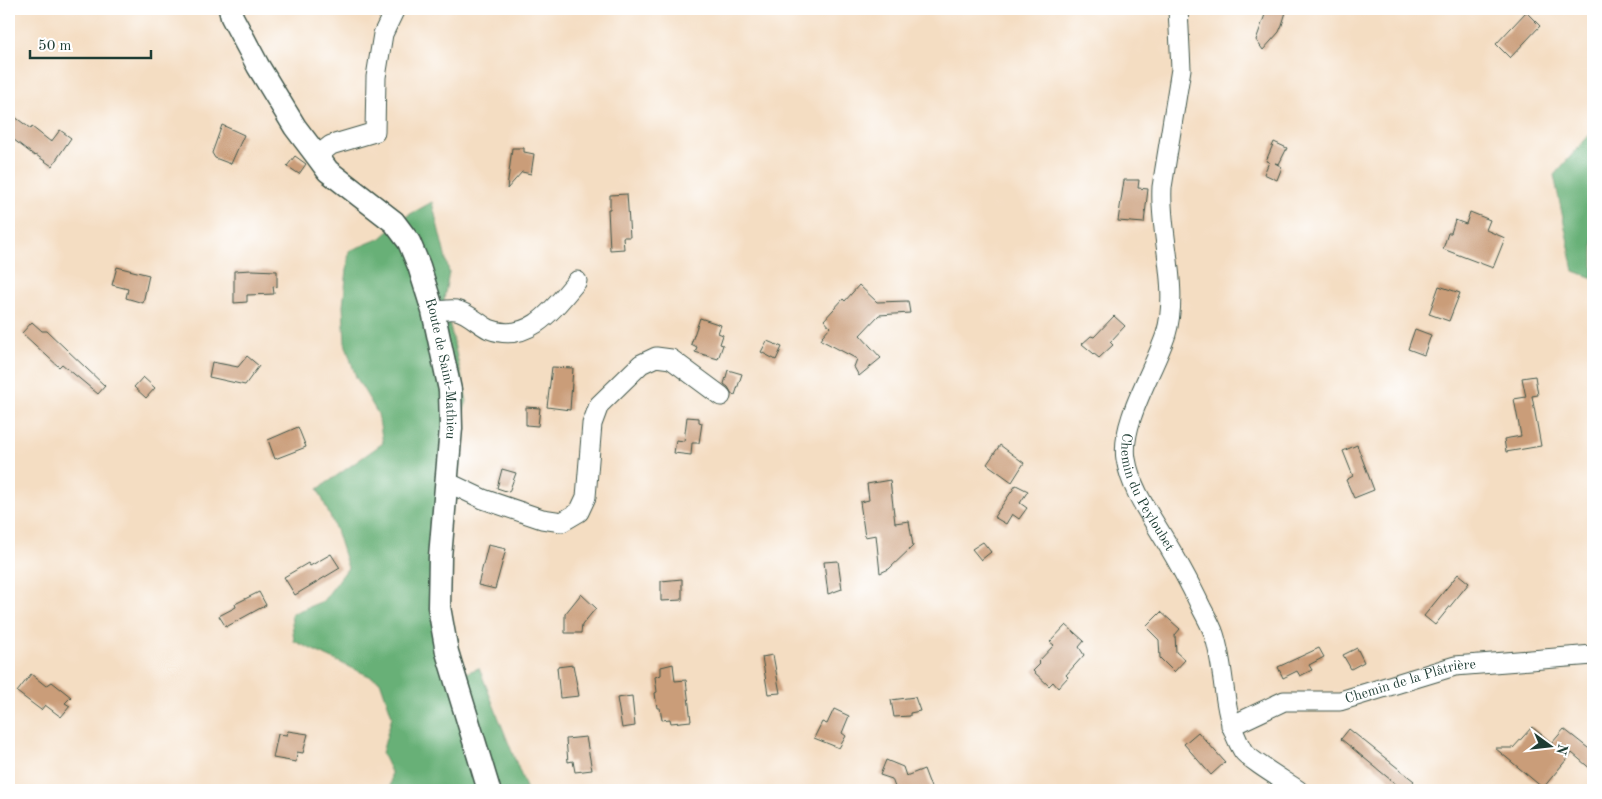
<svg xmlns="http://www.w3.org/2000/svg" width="1602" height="799" font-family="'Old Standard TT',serif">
	<rect width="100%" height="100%" fill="#fff"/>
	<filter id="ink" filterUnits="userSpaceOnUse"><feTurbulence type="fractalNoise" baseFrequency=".02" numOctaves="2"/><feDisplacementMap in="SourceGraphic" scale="10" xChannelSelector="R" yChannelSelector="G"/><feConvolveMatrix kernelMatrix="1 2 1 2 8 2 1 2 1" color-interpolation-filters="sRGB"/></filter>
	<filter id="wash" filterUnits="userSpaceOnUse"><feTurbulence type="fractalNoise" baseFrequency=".0096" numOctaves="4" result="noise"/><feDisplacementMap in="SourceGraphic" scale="20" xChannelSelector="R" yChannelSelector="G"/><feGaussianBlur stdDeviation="1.12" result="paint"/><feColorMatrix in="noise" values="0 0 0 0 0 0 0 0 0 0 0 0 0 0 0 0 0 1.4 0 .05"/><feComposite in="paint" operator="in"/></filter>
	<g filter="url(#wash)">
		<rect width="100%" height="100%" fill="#f4ddc2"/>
		<g fill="#68b077" stroke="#447656">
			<polygon points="1593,131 1593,278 1574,271 1554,175"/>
			<polygon points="432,202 449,272 444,299 467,401 441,476 446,680 479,668 527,790 390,790 391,772 382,753 392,716 380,681 294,641 291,614 323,601 348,568 336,530 318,489 383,443 378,414 356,377 345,343 343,306 349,251 381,238 405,217"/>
		</g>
		<g id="blocks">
			<g fill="#ca9d79">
				<polygon points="1267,9 1287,9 1282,25 1279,32 1263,50 1256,40"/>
				<polygon points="1526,12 1540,26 1510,58 1496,44"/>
				<polygon points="15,117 31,129 32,127 51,142 60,130 71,138 52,166 36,155 35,156 9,136 9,125"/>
				<polygon points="222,125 244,135 231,164 215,158 212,153"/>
				<polygon points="1274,142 1287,148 1279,164 1275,163 1282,167 1277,180 1264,174 1269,162 1266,161"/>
				<polygon points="512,148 524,148 524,152 534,154 531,174 522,172 507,189"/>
				<polygon points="295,156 306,164 299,174 287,166"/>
				<polygon points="1124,180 1139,180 1138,188 1148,189 1144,223 1118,221"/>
				<polygon points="627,194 630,237 623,237 624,249 610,250 608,209 610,209 610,195"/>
				<polygon points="1470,212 1490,220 1486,230 1505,238 1493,268 1443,249 1448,233 1451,233 1455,220 1466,224"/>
				<polygon points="117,267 149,275 143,303 126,298 128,289 112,285"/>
				<polygon points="252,270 277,271 277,287 273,286 274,294 247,295 247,302 234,303 234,271"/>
				<polygon points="859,285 877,302 908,301 910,313 879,315 860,335 881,358 859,376 854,367 857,359 821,340 823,337 822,336 830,327 824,320 843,299 845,301"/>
				<polygon points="1439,286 1460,293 1449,321 1429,314"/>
				<polygon points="1114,316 1125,326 1110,342 1113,345 1099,358 1082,344 1091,336 1094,337"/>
				<polygon points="700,318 721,325 718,333 723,335 720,344 723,345 718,359 695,352 697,347 691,344"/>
				<polygon points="32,322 42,331 47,331 105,386 98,394 62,364 59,367 22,333"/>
				<polygon points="1415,329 1431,335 1424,355 1408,349"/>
				<polygon points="767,341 782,347 776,360 761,352"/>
				<polygon points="247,356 259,366 245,385 209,377 212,362 238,367"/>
				<polygon points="552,367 573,368 570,410 547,407"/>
				<polygon points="728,370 742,374 735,395 732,394 728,387 724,384"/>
				<polygon points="1535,376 1538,395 1532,396 1541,446 1506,452 1504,439 1521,436 1514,399 1526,397 1522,378"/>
				<polygon points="143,377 155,388 146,398 134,387"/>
				<polygon points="526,407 540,408 538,426 526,425"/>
				<polygon points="687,417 699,418 699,422 702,423 699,443 692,443 691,455 674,453 676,440 684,441"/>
				<polygon points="298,427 306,447 275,459 268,440"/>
				<polygon points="1000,445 1024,463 1012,482 987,464"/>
				<polygon points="1357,445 1374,490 1354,498 1346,480 1353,476 1343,451"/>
				<polygon points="502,469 516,473 509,492 497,488"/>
				<polygon points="890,480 895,523 909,521 913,546 889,569 880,573 876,535 865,537 860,502 869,500 867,484"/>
				<polygon points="1016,485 1028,491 1020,503 1027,508 1019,519 1012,514 1006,524 994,517"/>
				<polygon points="983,542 991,552 981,560 972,549"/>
				<polygon points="488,545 506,549 495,589 478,585"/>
				<polygon points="331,554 340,568 295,595 284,577 308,563 310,566"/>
				<polygon points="838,561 842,589 828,594 824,562"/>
				<polygon points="1458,574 1469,583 1435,625 1424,616"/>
				<polygon points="682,579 682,600 661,601 661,581"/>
				<polygon points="259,592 266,605 226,627 219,616 236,607 235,604"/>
				<polygon points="581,594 596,608 582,625 581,633 565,633 565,614"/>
				<polygon points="1161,612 1180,629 1175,635 1176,652 1185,660 1174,672 1160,658 1159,640 1146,627"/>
				<polygon points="1066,625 1084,641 1079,647 1084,655 1066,675 1068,677 1058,688 1053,682 1049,686 1033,671 1040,664 1038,662 1054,645 1050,642"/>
				<polygon points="1319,648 1324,657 1309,665 1312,670 1300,676 1297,671 1283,678 1278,667"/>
				<polygon points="1357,648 1364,662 1351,669 1343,655"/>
				<polygon points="773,655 780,693 768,694 762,657"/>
				<polygon points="673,664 675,681 686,680 691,721 671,723 670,719 662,720 660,708 657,708 655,693 657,692 655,677 661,675 661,667"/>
				<polygon points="573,665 579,696 560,698 557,667"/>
				<polygon points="31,674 46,686 52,682 71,697 65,703 70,706 61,717 45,705 41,710 17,692"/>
				<polygon points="632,696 635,726 622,728 617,698"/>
				<polygon points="915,697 920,711 910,713 910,716 894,717 891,700"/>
				<polygon points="834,709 849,716 842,733 846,736 839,748 814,738 822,722 827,724"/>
				<polygon points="1532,727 1552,743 1564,729 1593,752 1593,771 1572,753 1543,788 1495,748 1513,748"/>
				<polygon points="1349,729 1414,781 1407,790 1403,790 1341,739"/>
				<polygon points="288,731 308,734 303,753 297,752 296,762 273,758 278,734 287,735"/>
				<polygon points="1198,732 1225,762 1211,775 1184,744"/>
				<polygon points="586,737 592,770 575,772 573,761 568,762 566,739"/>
				<polygon points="886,760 903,767 906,776 924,769 932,790 896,790 892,779 880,775"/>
			</g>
		</g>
	</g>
	<g filter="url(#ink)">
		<use href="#blocks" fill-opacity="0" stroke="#3f5549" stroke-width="1"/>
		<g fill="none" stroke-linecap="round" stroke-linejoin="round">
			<defs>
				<g id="minor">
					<path id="s1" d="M1178 9 1181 69 1162 187C1159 235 1180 287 1166 334 1155 369 1120 422 1126 459 1130 484 1144 506 1157 527 1173 553 1188 579 1201 607 1205 615 1211 625 1214 634 1227 674 1220 712 1243 751 1248 759 1288 783 1298 790"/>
					<polyline points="317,156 331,145 375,132 376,77 383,34 395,9"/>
					<path d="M433 311C440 311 449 309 456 310 467 312 479 324 489 329 529 345 555 307 577 281"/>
					<polyline points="447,482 483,499 542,519 562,522 579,512 586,497 592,424 599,405 641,364 656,357 671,359 721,396"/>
					<path id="s2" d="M1231 726 1284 701H1340L1455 666 1593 655"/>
				</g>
				<g id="tertiary">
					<path id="s3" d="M230 9 232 17 258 66 295 127 317 156 328 171 394 222 409 242 419 266 433 311 450 390 451 428 440 557 439 607 447 652 489 790"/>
				</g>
			</defs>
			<use href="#minor" stroke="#3f5549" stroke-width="21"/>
			<use href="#tertiary" stroke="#3f5549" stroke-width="25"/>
			<use href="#minor" stroke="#fff" stroke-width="19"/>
			<use href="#tertiary" stroke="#fff" stroke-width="22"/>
		</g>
	</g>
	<g text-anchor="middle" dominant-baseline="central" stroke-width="4" stroke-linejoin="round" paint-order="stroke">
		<g font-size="14" fill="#1f3d34" stroke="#fff">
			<text stroke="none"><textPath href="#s3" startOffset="430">Route de Saint-Mathieu</textPath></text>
			<text stroke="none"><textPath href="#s1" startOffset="498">Chemin du Peyloubet</textPath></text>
			<text stroke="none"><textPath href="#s2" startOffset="188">Chemin de la Plâtrière</textPath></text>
		</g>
	</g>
	<rect width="1602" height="799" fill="none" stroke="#fff" stroke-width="30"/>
	<g transform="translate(1550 746) rotate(105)" stroke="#ffffff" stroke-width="4" paint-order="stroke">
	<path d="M0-4L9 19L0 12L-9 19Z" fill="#1f3d34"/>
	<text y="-8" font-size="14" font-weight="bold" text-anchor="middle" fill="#1f3d34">N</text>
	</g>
	<path d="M30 50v8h121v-8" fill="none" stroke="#1f3d34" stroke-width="2.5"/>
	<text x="38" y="50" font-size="15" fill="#1f3d34" stroke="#ffffff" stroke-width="4" paint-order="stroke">50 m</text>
</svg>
